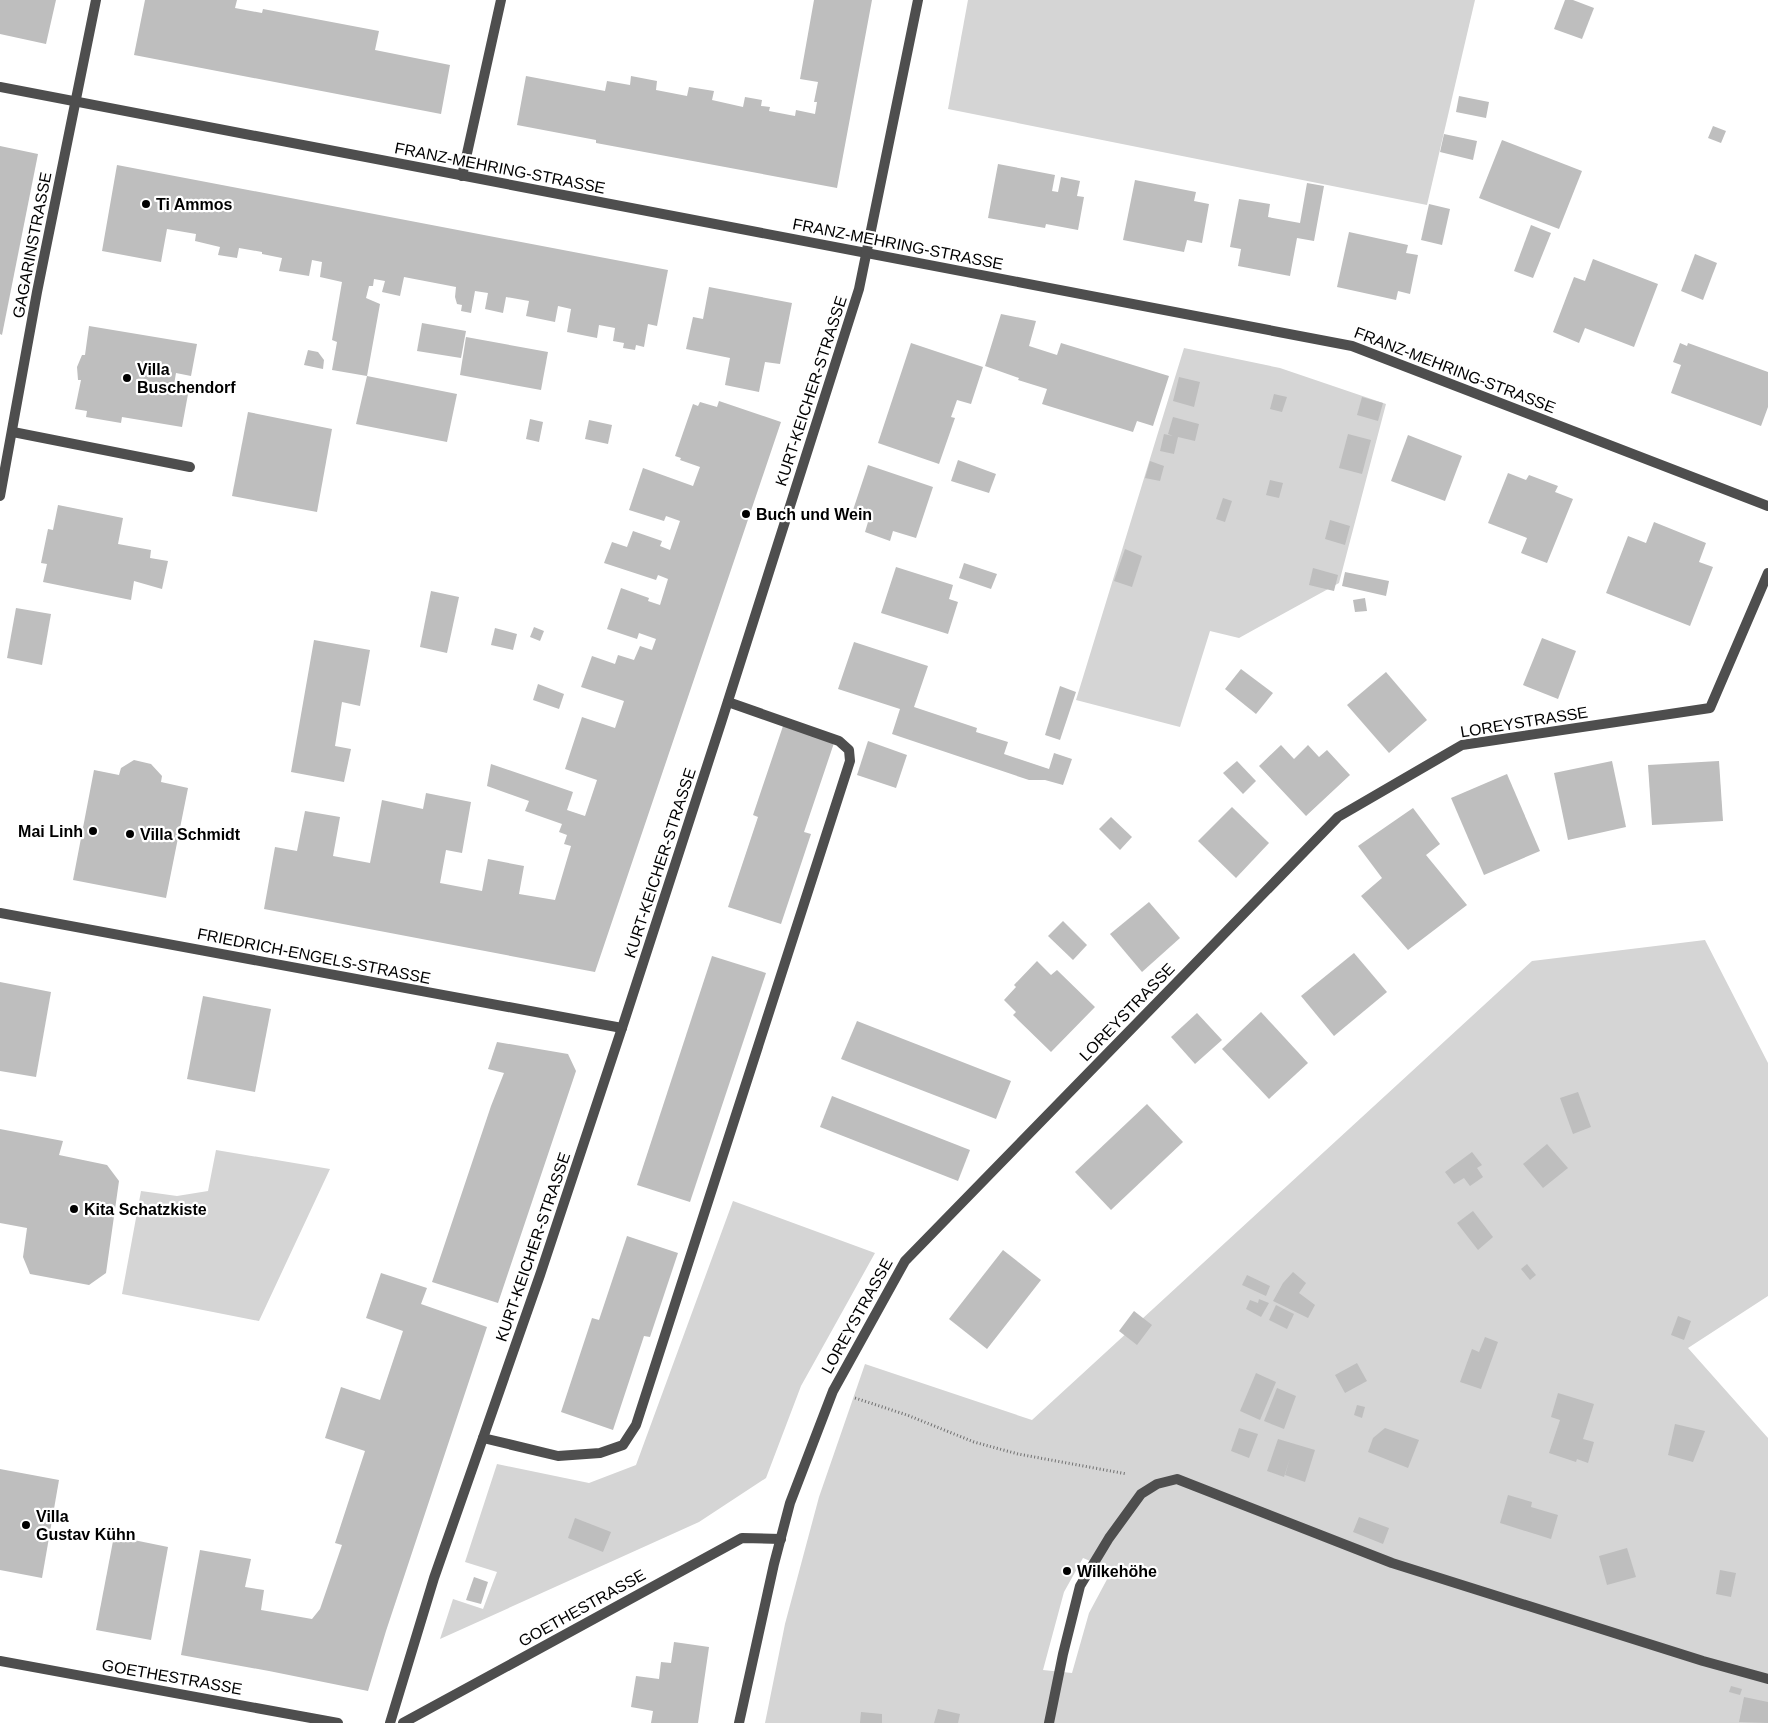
<svg xmlns="http://www.w3.org/2000/svg" width="1768" height="1723" viewBox="0 0 1768 1723" font-family="Helvetica,sans-serif">
<style>
.green{fill:#d5d5d5;fill-rule:evenodd}
.building{fill:#bebebe}
.lines{fill:none;stroke-linecap:round;stroke-linejoin:round}
.path{stroke:#707070;stroke-width:3;stroke-dasharray:1 2.5;stroke-linecap:butt}
.service{stroke:#4e4e4e;stroke-width:10}
.minor{stroke:#4e4e4e;stroke-width:10}
.tertiary{stroke:#4e4e4e;stroke-width:10}
.poi-dot{fill:#000;stroke:#fff;stroke-width:2}
.labels{text-anchor:middle;dominant-baseline:central;stroke-width:4.5;stroke-linejoin:round;paint-order:stroke}
.street-label{font-size:16px;fill:#000;stroke:#fff}
.poi-label{font-size:16px;font-weight:bold;fill:#000;stroke:#fff;text-anchor:start}
</style>
<rect width="100%" height="100%" fill="#fff"/>
<g class="green">
<path d="M 968,0 L 1475,0 L 1427,205 L 948,109 Z"/>
<path d="M 1184,348 L 1280,368 L 1386,404 L 1339,583 L 1239,638 L 1210,631 L 1180,727 L 1076,700 Z"/>
<path d="M 1705,940 L 1768,1063 L 1768,1296 L 1688,1348 L 1768,1438 L 1768,1723 L 765,1723 L 785,1624 L 819,1497 L 865,1364 L 1032,1420 L 1532,961 ZM 1083,1558 L 1112,1570 L 1089,1613 L 1072,1673 L 1043,1670 L 1064,1592 Z"/>
<path d="M 216,1150 L 330,1169 L 259,1321 L 122,1294 L 141,1191 L 177,1196 L 208,1191 Z"/>
<path d="M 733,1201 L 875,1253 L 801,1386 L 766,1478 L 699,1522 L 440,1639 L 453,1599 L 483,1609 L 497,1572 L 465,1562 L 497,1464 L 589,1483 L 636,1465 Z"/>
</g>
<g class="building">
<path d="M 0,0 L 56,0 L 46,44 L 0,34 Z"/>
<path d="M 145,0 L 237,0 L 235,8 L 262,13 L 263,9 L 379,31 L 375,50 L 450,65 L 441,114 L 134,55 Z"/>
<path d="M 814,0 L 872,0 L 837,188 L 596,143 L 596,140 L 517,125 L 526,76 L 605,91 L 607,81 L 630,85 L 631,76 L 657,81 L 656,90 L 687,96 L 689,87 L 714,91 L 712,100 L 743,107 L 745,97 L 762,100 L 761,106 L 770,107 L 769,111 L 795,116 L 796,110 L 815,114 L 817,102 L 814,102 L 818,82 L 800,79 Z"/>
<path d="M 1565,0 L 1573,0 L 1594,8 L 1582,39 L 1554,29 Z"/>
<path d="M 1459,96 L 1489,102 L 1486,118 L 1456,112 Z"/>
<path d="M 1713,126 L 1726,131 L 1721,143 L 1708,138 Z"/>
<path d="M 1444,134 L 1477,141 L 1473,160 L 1440,152 Z"/>
<path d="M 1502,140 L 1582,171 L 1559,229 L 1479,198 Z"/>
<path d="M 0,146 L 38,154 L 2,335 L 0,334 Z"/>
<path d="M 998,164 L 1055,175 L 1052,191 L 1058,192 L 1061,177 L 1080,181 L 1077,196 L 1084,197 L 1078,230 L 1046,224 L 1045,228 L 988,218 Z"/>
<path d="M 117,165 L 668,270 L 657,326 L 648,324 L 644,347 L 636,345 L 635,350 L 623,348 L 624,343 L 613,341 L 615,328 L 599,325 L 597,338 L 567,332 L 571,309 L 558,306 L 555,322 L 526,316 L 529,301 L 506,297 L 503,313 L 485,309 L 488,293 L 475,291 L 471,313 L 461,311 L 462,305 L 457,304 L 455,297 L 456,287 L 404,277 L 400,296 L 382,292 L 385,281 L 374,279 L 373,286 L 369,286 L 366,298 L 380,304 L 367,376 L 332,370 L 337,342 L 332,340 L 342,282 L 320,277 L 322,262 L 312,260 L 309,276 L 279,271 L 282,258 L 262,254 L 262,252 L 239,248 L 237,258 L 218,255 L 220,247 L 195,241 L 196,234 L 167,229 L 161,262 L 102,251 Z"/>
<path d="M 1135,180 L 1196,192 L 1194,201 L 1209,204 L 1202,243 L 1187,240 L 1184,252 L 1123,240 Z"/>
<path d="M 1307,183 L 1324,186 L 1314,241 L 1297,238 L 1290,276 L 1238,266 L 1241,249 L 1230,247 L 1239,199 L 1270,204 L 1268,217 L 1300,223 Z"/>
<path d="M 1429,204 L 1450,209 L 1442,245 L 1421,240 Z"/>
<path d="M 1531,225 L 1551,233 L 1533,278 L 1514,271 Z"/>
<path d="M 1349,232 L 1408,245 L 1406,253 L 1418,255 L 1410,294 L 1398,291 L 1396,300 L 1337,287 Z"/>
<path d="M 1695,254 L 1717,263 L 1703,300 L 1681,291 Z"/>
<path d="M 1593,259 L 1658,284 L 1634,347 L 1585,328 L 1579,343 L 1553,332 L 1574,277 L 1585,281 Z"/>
<path d="M 709,287 L 792,303 L 780,364 L 765,362 L 759,392 L 725,385 L 730,358 L 686,349 L 693,317 L 703,319 Z"/>
<path d="M 1001,314 L 1036,321 L 1029,346 L 1057,355 L 1061,343 L 1169,376 L 1153,426 L 1137,421 L 1133,432 L 1042,404 L 1047,389 L 1018,380 L 1019,378 L 985,366 Z"/>
<path d="M 422,323 L 466,331 L 461,358 L 417,351 Z"/>
<path d="M 89,326 L 197,344 L 191,376 L 176,373 L 173,391 L 188,394 L 182,427 L 122,417 L 121,423 L 86,417 L 87,411 L 75,409 L 81,380 L 78,380 L 77,367 L 82,355 L 85,355 Z"/>
<path d="M 466,337 L 548,352 L 541,390 L 460,375 Z"/>
<path d="M 911,343 L 983,367 L 971,404 L 957,400 L 951,417 L 955,418 L 939,464 L 878,443 Z"/>
<path d="M 1680,343 L 1687,346 L 1688,343 L 1768,372 L 1768,407 L 1761,426 L 1671,393 L 1681,365 L 1673,362 Z"/>
<path d="M 308,350 L 318,352 L 324,360 L 323,369 L 304,365 Z"/>
<path d="M 367,376 L 457,394 L 447,442 L 356,424 Z"/>
<path d="M 1179,377 L 1200,382 L 1194,407 L 1173,401 Z"/>
<path d="M 1274,394 L 1287,397 L 1282,412 L 1270,409 Z"/>
<path d="M 1362,397 L 1383,403 L 1378,421 L 1357,415 Z"/>
<path d="M 719,401 L 781,422 L 595,972 L 264,909 L 275,847 L 297,851 L 305,811 L 340,817 L 333,856 L 370,863 L 382,800 L 423,809 L 426,793 L 471,802 L 462,853 L 446,850 L 440,883 L 482,891 L 488,859 L 524,866 L 519,894 L 555,900 L 571,846 L 564,844 L 567,835 L 559,832 L 562,824 L 525,811 L 529,801 L 487,786 L 491,764 L 573,792 L 567,810 L 585,816 L 597,780 L 565,769 L 582,717 L 615,728 L 624,701 L 581,687 L 592,656 L 615,664 L 618,655 L 634,660 L 640,646 L 652,650 L 656,639 L 639,633 L 637,639 L 607,629 L 621,588 L 649,598 L 648,601 L 660,605 L 668,579 L 658,575 L 656,580 L 604,563 L 612,542 L 627,547 L 633,531 L 662,541 L 660,546 L 670,550 L 680,521 L 666,516 L 664,521 L 629,510 L 643,468 L 693,486 L 700,467 L 680,460 L 681,458 L 675,456 L 693,404 L 698,406 L 700,402 L 717,407 Z"/>
<path d="M 248,412 L 332,429 L 317,512 L 232,496 Z"/>
<path d="M 1173,417 L 1199,424 L 1195,441 L 1178,437 L 1174,454 L 1160,451 L 1164,434 L 1173,436 L 1168,434 Z"/>
<path d="M 530,419 L 543,422 L 539,442 L 526,439 Z"/>
<path d="M 589,420 L 612,425 L 608,444 L 585,439 Z"/>
<path d="M 1348,434 L 1371,440 L 1362,474 L 1339,468 Z"/>
<path d="M 1408,435 L 1462,456 L 1445,501 L 1391,481 Z"/>
<path d="M 958,460 L 996,474 L 989,493 L 951,481 Z"/>
<path d="M 1150,461 L 1164,466 L 1160,481 L 1145,478 Z"/>
<path d="M 868,465 L 933,487 L 916,538 L 893,531 L 890,541 L 865,532 L 868,522 L 851,516 Z"/>
<path d="M 1508,473 L 1526,480 L 1529,475 L 1558,486 L 1555,492 L 1573,499 L 1547,563 L 1521,553 L 1527,538 L 1488,523 Z"/>
<path d="M 1270,480 L 1283,483 L 1279,498 L 1266,495 Z"/>
<path d="M 1223,498 L 1232,501 L 1225,522 L 1216,519 Z"/>
<path d="M 58,505 L 123,518 L 118,544 L 151,550 L 150,558 L 168,561 L 162,589 L 134,581 L 131,600 L 43,582 L 47,564 L 41,563 L 48,529 L 53,530 Z"/>
<path d="M 1330,520 L 1350,526 L 1345,545 L 1325,539 Z"/>
<path d="M 1654,522 L 1706,543 L 1699,562 L 1713,567 L 1690,626 L 1606,593 L 1628,536 L 1646,543 Z"/>
<path d="M 1125,549 L 1142,556 L 1132,587 L 1114,581 Z"/>
<path d="M 964,563 L 997,574 L 991,589 L 959,578 Z"/>
<path d="M 896,567 L 953,585 L 949,599 L 958,602 L 948,634 L 881,613 Z"/>
<path d="M 1313,568 L 1338,575 L 1334,591 L 1309,585 Z"/>
<path d="M 1345,572 L 1389,581 L 1386,596 L 1342,586 Z"/>
<path d="M 431,591 L 459,597 L 447,653 L 420,647 Z"/>
<path d="M 1365,598 L 1367,611 L 1355,612 L 1353,600 Z"/>
<path d="M 16,608 L 51,614 L 42,665 L 7,658 Z"/>
<path d="M 534,627 L 544,631 L 540,641 L 530,637 Z"/>
<path d="M 495,628 L 517,634 L 513,650 L 491,645 Z"/>
<path d="M 1542,638 L 1576,651 L 1558,699 L 1523,685 Z"/>
<path d="M 314,640 L 370,650 L 360,706 L 342,702 L 335,746 L 351,749 L 344,782 L 291,772 Z"/>
<path d="M 854,642 L 928,666 L 914,707 L 977,728 L 976,732 L 1008,742 L 1004,754 L 1049,769 L 1054,753 L 1072,759 L 1063,785 L 1045,780 L 1029,780 L 892,734 L 900,709 L 838,689 Z"/>
<path d="M 1241,669 L 1273,693 L 1256,714 L 1225,689 Z"/>
<path d="M 1386,672 L 1427,720 L 1389,753 L 1347,705 Z"/>
<path d="M 538,684 L 564,694 L 559,709 L 533,700 Z"/>
<path d="M 1060,686 L 1076,692 L 1060,740 L 1045,735 Z"/>
<path d="M 783,726 L 834,743 L 804,832 L 811,834 L 781,924 L 728,907 L 758,817 L 753,815 Z"/>
<path d="M 868,741 L 907,755 L 896,788 L 857,775 Z"/>
<path d="M 1281,745 L 1294,759 L 1308,745 L 1319,757 L 1327,750 L 1350,775 L 1306,816 L 1259,766 Z"/>
<path d="M 134,760 L 151,764 L 162,776 L 161,782 L 188,788 L 166,898 L 73,880 L 94,770 L 119,775 L 121,768 Z"/>
<path d="M 1237,761 L 1256,781 L 1243,794 L 1223,773 Z"/>
<path d="M 1612,761 L 1626,827 L 1568,840 L 1554,773 Z"/>
<path d="M 1719,761 L 1723,821 L 1652,825 L 1648,765 Z"/>
<path d="M 1507,774 L 1540,851 L 1484,875 L 1451,798 Z"/>
<path d="M 1232,807 L 1269,843 L 1236,878 L 1198,841 Z"/>
<path d="M 1413,808 L 1440,844 L 1426,855 L 1467,905 L 1408,950 L 1361,896 L 1382,878 L 1358,846 Z"/>
<path d="M 1111,817 L 1132,837 L 1120,850 L 1099,829 Z"/>
<path d="M 1149,902 L 1180,938 L 1142,972 L 1110,934 Z"/>
<path d="M 1063,921 L 1087,945 L 1073,960 L 1048,936 Z"/>
<path d="M 1354,953 L 1387,992 L 1334,1036 L 1301,996 Z"/>
<path d="M 712,956 L 766,973 L 690,1202 L 637,1185 Z"/>
<path d="M 1037,961 L 1051,975 L 1057,970 L 1095,1007 L 1051,1052 L 1013,1015 L 1016,1012 L 1004,1000 L 1016,987 L 1014,985 Z"/>
<path d="M 0,982 L 51,992 L 36,1077 L 0,1071 Z"/>
<path d="M 203,996 L 271,1009 L 255,1092 L 187,1079 Z"/>
<path d="M 1261,1012 L 1308,1063 L 1269,1099 L 1222,1049 Z"/>
<path d="M 1197,1013 L 1222,1040 L 1195,1064 L 1171,1037 Z"/>
<path d="M 857,1021 L 1011,1081 L 996,1119 L 841,1059 Z"/>
<path d="M 497,1042 L 568,1054 L 576,1071 L 498,1303 L 432,1282 L 491,1106 L 504,1073 L 488,1069 Z"/>
<path d="M 1578,1092 L 1591,1127 L 1573,1134 L 1560,1098 Z"/>
<path d="M 832,1096 L 970,1150 L 958,1181 L 820,1127 Z"/>
<path d="M 1147,1104 L 1183,1142 L 1111,1210 L 1075,1172 Z"/>
<path d="M 0,1129 L 63,1141 L 59,1155 L 107,1165 L 119,1181 L 106,1273 L 89,1285 L 30,1274 L 23,1257 L 27,1228 L 0,1223 Z"/>
<path d="M 1547,1144 L 1568,1168 L 1543,1188 L 1523,1164 Z"/>
<path d="M 1472,1152 L 1482,1165 L 1477,1168 L 1483,1177 L 1470,1186 L 1464,1178 L 1454,1184 L 1445,1172 Z"/>
<path d="M 1473,1211 L 1493,1237 L 1478,1250 L 1457,1223 Z"/>
<path d="M 627,1236 L 678,1253 L 650,1337 L 644,1336 L 613,1430 L 561,1412 L 592,1318 L 599,1320 Z"/>
<path d="M 1003,1250 L 1041,1280 L 987,1349 L 949,1319 Z"/>
<path d="M 1527,1264 L 1536,1275 L 1530,1280 L 1521,1269 Z"/>
<path d="M 1293,1272 L 1306,1283 L 1299,1293 L 1315,1305 L 1308,1318 L 1273,1301 L 1283,1283 Z"/>
<path d="M 381,1273 L 427,1288 L 421,1304 L 487,1327 L 386,1631 L 368,1691 L 269,1671 L 181,1655 L 200,1550 L 251,1559 L 245,1587 L 264,1590 L 261,1610 L 312,1619 L 320,1609 L 342,1545 L 335,1543 L 365,1451 L 325,1438 L 341,1387 L 380,1400 L 403,1331 L 366,1318 Z"/>
<path d="M 1247,1275 L 1270,1286 L 1266,1296 L 1242,1285 Z"/>
<path d="M 1259,1299 L 1269,1303 L 1261,1317 L 1246,1309 L 1250,1300 L 1258,1303 Z"/>
<path d="M 1276,1305 L 1294,1314 L 1287,1329 L 1269,1320 Z"/>
<path d="M 1134,1311 L 1152,1325 L 1137,1345 L 1119,1331 Z"/>
<path d="M 1678,1316 L 1691,1321 L 1684,1340 L 1671,1335 Z"/>
<path d="M 1485,1337 L 1498,1342 L 1481,1389 L 1460,1382 L 1472,1349 L 1479,1352 Z"/>
<path d="M 1357,1363 L 1367,1381 L 1345,1393 L 1335,1375 Z"/>
<path d="M 1256,1373 L 1276,1382 L 1260,1420 L 1240,1411 Z"/>
<path d="M 1277,1388 L 1296,1396 L 1284,1429 L 1264,1421 Z"/>
<path d="M 1558,1393 L 1594,1404 L 1583,1439 L 1594,1442 L 1588,1463 L 1577,1459 L 1576,1462 L 1549,1453 L 1560,1420 L 1551,1417 Z"/>
<path d="M 1357,1405 L 1365,1407 L 1362,1418 L 1354,1415 Z"/>
<path d="M 1675,1424 L 1705,1431 L 1693,1462 L 1668,1455 Z"/>
<path d="M 1239,1428 L 1258,1434 L 1249,1458 L 1231,1451 Z"/>
<path d="M 1385,1428 L 1419,1440 L 1408,1468 L 1368,1452 L 1373,1438 Z"/>
<path d="M 1278,1439 L 1315,1450 L 1305,1482 L 1285,1475 L 1290,1458 L 1284,1477 L 1267,1471 Z"/>
<path d="M 0,1469 L 59,1480 L 42,1578 L 0,1570 Z"/>
<path d="M 1508,1495 L 1532,1502 L 1531,1507 L 1558,1515 L 1551,1539 L 1500,1523 Z"/>
<path d="M 1359,1517 L 1389,1528 L 1383,1544 L 1353,1532 Z"/>
<path d="M 575,1518 L 611,1532 L 603,1552 L 568,1538 Z"/>
<path d="M 114,1536 L 168,1547 L 151,1640 L 96,1630 Z"/>
<path d="M 1627,1548 L 1636,1577 L 1607,1585 L 1599,1556 Z"/>
<path d="M 1720,1570 L 1736,1573 L 1731,1597 L 1716,1594 Z"/>
<path d="M 474,1577 L 488,1582 L 481,1604 L 466,1600 Z"/>
<path d="M 674,1642 L 709,1647 L 698,1723 L 651,1723 L 653,1711 L 631,1707 L 636,1676 L 659,1679 L 661,1662 L 671,1663 Z"/>
<path d="M 1731,1686 L 1742,1689 L 1740,1695 L 1729,1692 Z"/>
<path d="M 1744,1697 L 1768,1702 L 1768,1723 L 1739,1722 Z"/>
<path d="M 938,1709 L 960,1714 L 958,1723 L 934,1723 Z"/>
<path d="M 861,1712 L 882,1714 L 882,1723 L 860,1723 Z"/>
</g>
<g class="lines">
<path class="path" d="M 855,1398 L 907,1415 L 974,1442 L 1018,1454 L 1127,1474"/>
<g class="service">
<path d="M 13,432 L 190,467"/>
<path d="M 483,1438 L 558,1456 L 600,1453 L 623,1445 L 636,1425 L 850,761 L 849,750 L 839,741 L 728,702"/>
<path d="M 1049,1723 L 1063,1654 L 1080,1586 L 1109,1538 L 1141,1494 L 1157,1484 L 1177,1479 L 1392,1563 L 1703,1661 L 1768,1679"/>
</g>
<g class="minor">
<path d="M 0,87 L 1352,346 L 1768,506"/>
<path d="M 462,176 L 501,0"/>
<path d="M 0,913 L 622,1028"/>
<path d="M 0,1661 L 338,1723"/>
<path d="M 390,1723 L 434,1578 L 540,1275 L 622,1028 L 721,723 L 859,289 L 918,0"/>
<path d="M 403,1723 L 742,1538 L 781,1539"/>
<path d="M 739,1723 L 774,1564 L 790,1503 L 833,1391 L 905,1261 L 1338,817 L 1462,745 L 1710,708 L 1768,573"/>
</g>
<path class="tertiary" d="M 0,496 L 37,292 L 96,0"/>
</g>
<g class="poi-dot">
<circle cx="146" cy="204" r="5"/>
<circle cx="127" cy="378" r="5"/>
<circle cx="746" cy="514" r="5"/>
<circle cx="93" cy="831" r="5"/>
<circle cx="130" cy="834" r="5"/>
<circle cx="74" cy="1209" r="5"/>
<circle cx="26" cy="1525" r="5"/>
<circle cx="1067" cy="1571" r="5"/>
</g>
<g class="labels">
<g class="street-label">
<text transform="translate(500 168) rotate(11)">FRANZ-MEHRING-STRASSE</text>
<text transform="translate(898 244) rotate(11)">FRANZ-MEHRING-STRASSE</text>
<text transform="translate(32 245) rotate(-79)">GAGARINSTRASSE</text>
<text transform="translate(1455 370) rotate(21)">FRANZ-MEHRING-STRASSE</text>
<text transform="translate(811 391) rotate(-72)">KURT-KEICHER-STRASSE</text>
<text transform="translate(1524 722) rotate(-9)">LOREYSTRASSE</text>
<text transform="translate(660 863) rotate(-72)">KURT-KEICHER-STRASSE</text>
<text transform="translate(314 956) rotate(11)">FRIEDRICH-ENGELS-STRASSE</text>
<text transform="translate(1127 1012) rotate(-46)">LOREYSTRASSE</text>
<text transform="translate(533 1247) rotate(-71)">KURT-KEICHER-STRASSE</text>
<text transform="translate(857 1316) rotate(-61)">LOREYSTRASSE</text>
<text transform="translate(582 1608) rotate(-29)">GOETHESTRASSE</text>
<text transform="translate(172 1677) rotate(10)">GOETHESTRASSE</text>
</g>
<g class="poi-label">
<text x="156" y="204">Ti Ammos</text>
<text x="137" y="369">Villa<tspan x="137" dy="18">Buschendorf</tspan></text>
<text x="756" y="514">Buch und Wein</text>
<text x="83" y="831" text-anchor="end">Mai Linh</text>
<text x="140" y="834">Villa Schmidt</text>
<text x="84" y="1209">Kita Schatzkiste</text>
<text x="36" y="1516">Villa<tspan x="36" dy="18">Gustav Kühn</tspan></text>
<text x="1077" y="1571">Wilkehöhe</text>
</g>
</g>
</svg>
